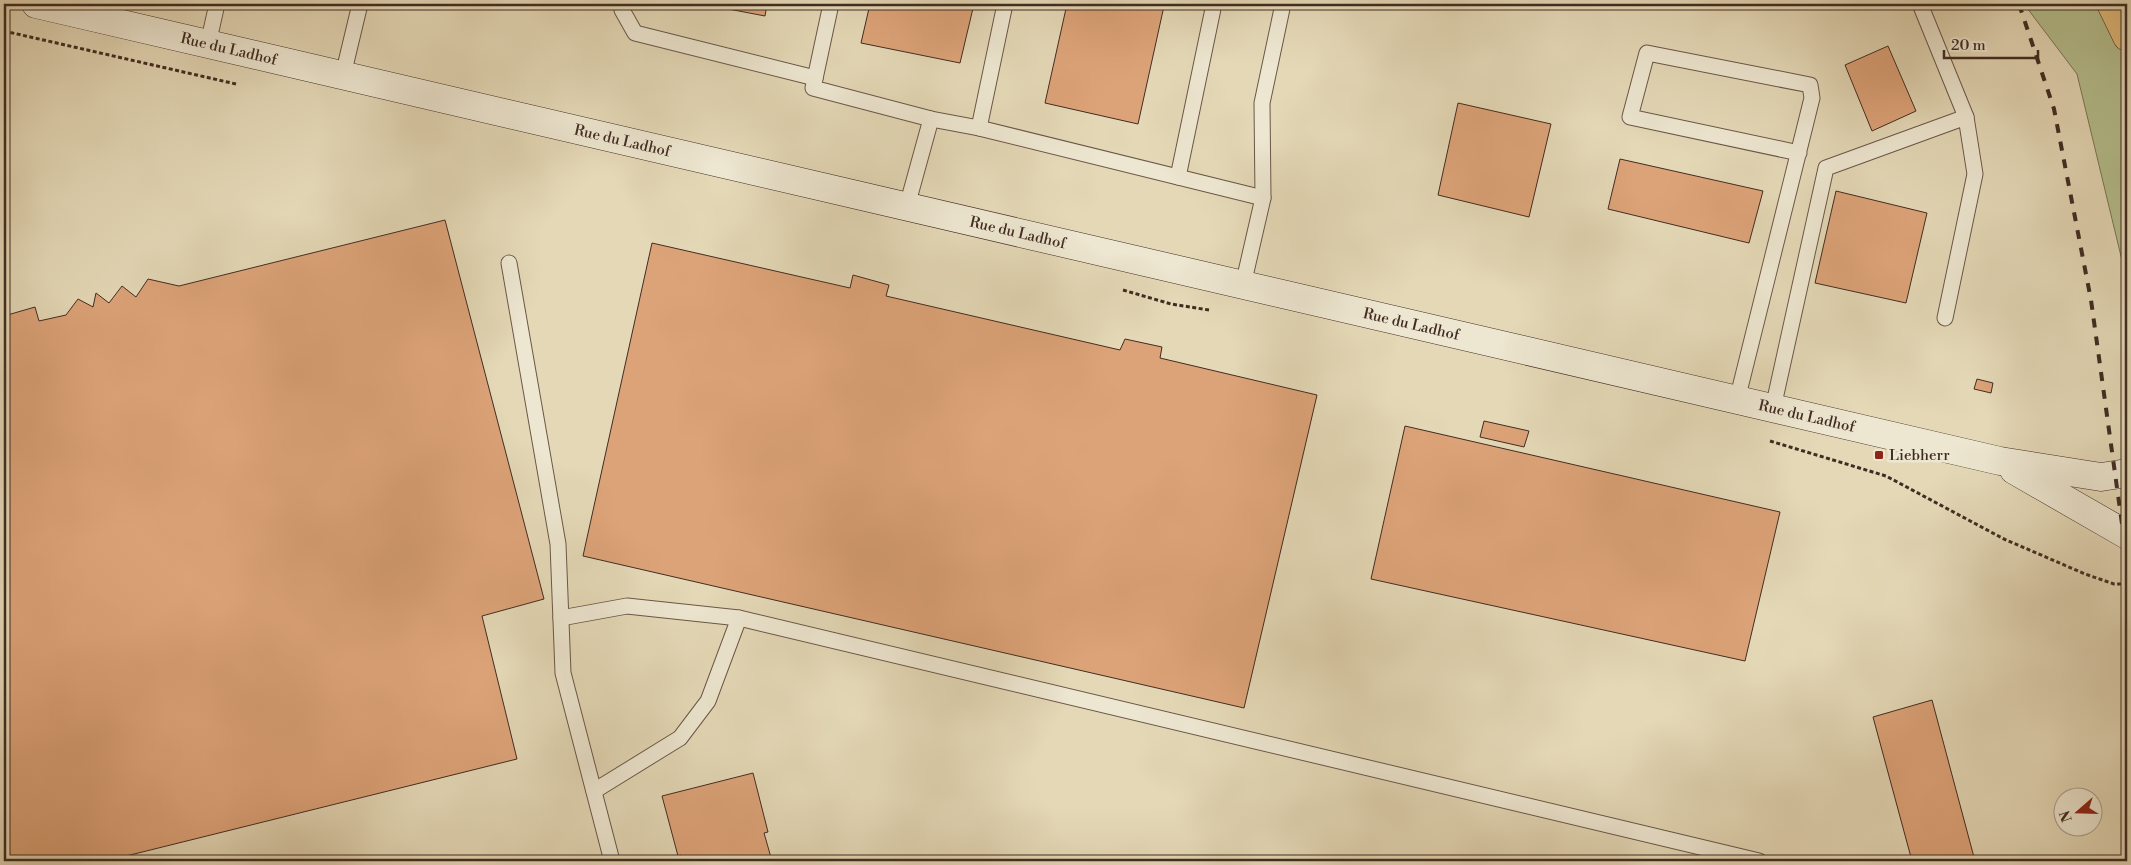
<svg xmlns="http://www.w3.org/2000/svg" width="2131" height="865" viewBox="0 0 2131 865" font-family="'Libre Bodoni',serif">
<style>
.green{fill:#b5be8d;stroke:#7b7558}
.building{fill:#dda378;stroke:#412c23}
.lines{fill:none;stroke-linecap:round;stroke-linejoin:round}
.service-casing{stroke:#6a5748;stroke-width:17}
.secondary-casing{stroke:#412c23;stroke-width:29}
.primary-casing{stroke:#412c23;stroke-width:29}
.path{stroke:#412c23;stroke-width:3;stroke-dasharray:4 2.5;stroke-linecap:butt}
.service{stroke:#ede6d0;stroke-width:15}
.secondary{stroke:#ede6d0;stroke-width:28}
.primary{stroke:#e2bc7b;stroke-width:28}
.rail{stroke:#412c23;stroke-width:4;stroke-dasharray:9 9;stroke-linecap:butt}
.poi-dot{fill:#8f2418;stroke:#ede6d0;stroke-width:2}
.labels{text-anchor:middle;dominant-baseline:central;stroke-width:5;stroke-linejoin:round;paint-order:stroke}
.street-label{font-size:15px;fill:#412c23;stroke:#ede6d0}
.poi-label{font-size:15px;fill:#412c23;stroke:#ede6d0;text-anchor:start}
</style>
<rect width="100%" height="100%" fill="#e4d8b6"/>
<filter id="stains"><feTurbulence type="fractalNoise" baseFrequency=".004" numOctaves="4"/><feColorMatrix values="0 0 0 0 .2 0 0 0 0 .09 0 0 0 0 .02 0 0 0 .5 -.17"/></filter>
<radialGradient id="worn" r=".72"><stop offset=".6" stop-color="#630" stop-opacity="0"/><stop offset="1" stop-color="#630" stop-opacity=".3"/></radialGradient>
<path class="green" d="M 2024,4 L 2127,4 L 2127,281 L 2077,74 Z"/>
<g class="building">
<path d="M 702,4 L 767,4 L 765,16 Z"/>
<path d="M 870,4 L 974,4 L 960,63 L 861,43 Z"/>
<path d="M 1067,4 L 1152,4 L 1164,6 L 1138,124 L 1045,103 Z"/>
<path d="M 1888,46 L 1916,111 L 1872,131 L 1845,65 Z"/>
<path d="M 1458,103 L 1551,124 L 1529,217 L 1438,195 Z"/>
<path d="M 1620,159 L 1763,191 L 1749,243 L 1608,209 Z"/>
<path d="M 1836,191 L 1927,213 L 1906,303 L 1815,283 Z"/>
<path d="M 445,220 L 544,599 L 482,616 L 517,759 L 106,861 L 4,861 L 4,316 L 35,307 L 39,321 L 66,315 L 78,299 L 93,307 L 96,293 L 109,303 L 122,286 L 136,297 L 148,279 L 179,286 Z"/>
<path d="M 652,243 L 850,288 L 853,275 L 889,285 L 886,296 L 1120,350 L 1125,339 L 1162,347 L 1160,358 L 1317,395 L 1244,708 L 583,556 Z"/>
<path d="M 1977,379 L 1993,383 L 1991,393 L 1974,389 Z"/>
<path d="M 1484,421 L 1529,431 L 1524,447 L 1480,437 Z"/>
<path d="M 1405,426 L 1780,512 L 1745,661 L 1371,579 Z"/>
<path d="M 1932,700 L 1975,861 L 1912,861 L 1873,717 Z"/>
<path d="M 753,773 L 768,832 L 764,833 L 772,861 L 682,861 L 681,855 L 678,856 L 662,796 Z"/>
</g>
<g class="lines">
<defs>
<g id="service">
<path d="M 624,4 L 622,10 L 635,33 L 815,78"/>
<path d="M 831,4 L 813,88 L 931,119 L 907,206"/>
<path d="M 208,44 L 217,4"/>
<path d="M 343,75 L 360,4"/>
<path d="M 931,119 L 979,128 L 1005,4"/>
<path d="M 979,128 L 1263,198 L 1243,285"/>
<path d="M 1178,177 L 1214,4"/>
<path d="M 1263,198 L 1262,103 L 1283,4"/>
<path d="M 509,263 L 558,544 L 563,673 L 612,861"/>
<path d="M 1945,318 L 1975,174 L 1966,117"/>
<path d="M 1737,400 L 1812,98 L 1810,85 L 1647,53 L 1630,117 L 1799,153"/>
<path d="M 1773,408 L 1826,168 L 1966,117 L 1920,4"/>
<path d="M 561,618 L 627,606 L 739,618 L 1759,861"/>
<path d="M 594,791 L 680,738 L 708,701 L 739,618"/>
</g>
<g id="secondary">
<path id="s1" d="M 36,4 L 2000,461 L 2101,477 L 2127,473"/>
<path d="M 2014,470 L 2127,535"/>
</g>
<path id="primary" d="M 2111,4 L 2127,37"/>
</defs>
<use href="#service" class="service-casing"/>
<use href="#secondary" class="secondary-casing"/>
<use href="#primary" class="primary-casing"/>
<g class="path">
<path d="M 4,31 L 236,84"/>
<path d="M 1123,290 L 1171,304 L 1209,310"/>
<path d="M 1770,441 L 1886,476 L 2004,539 L 2085,574 L 2114,584 L 2127,584"/>
</g>
<use href="#service" class="service"/>
<use href="#secondary" class="secondary"/>
<use href="#primary" class="primary"/>
<path class="rail" d="M 2019,4 L 2054,109 L 2091,300 L 2127,560"/>
</g>
<rect class="poi-dot" x="1874" y="450" width="10" height="10" rx="2.5"/>
<g class="labels">
<g class="street-label">
<text stroke="none"><textPath href="#s1" startOffset="198">Rue du Ladhof</textPath></text>
<text stroke="none"><textPath href="#s1" startOffset="602">Rue du Ladhof</textPath></text>
<text stroke="none"><textPath href="#s1" startOffset="1008">Rue du Ladhof</textPath></text>
<text stroke="none"><textPath href="#s1" startOffset="1412">Rue du Ladhof</textPath></text>
<text stroke="none"><textPath href="#s1" startOffset="1818">Rue du Ladhof</textPath></text>
</g>
<g class="poi-label">
<text x="1889" y="455">Liebherr</text>
</g>
</g>
<rect width="2131" height="865" fill="none" stroke="#e4d8b6" stroke-width="20"/>
<rect x="5" y="5" width="2121" height="855" fill="none" stroke="#412c23" stroke-width="2.5"/>
<rect x="10" y="10" width="2111" height="845" fill="none" stroke="#412c23"/>
<g transform="translate(2078 812) rotate(250)"><circle r="24" fill="#ede6d0" stroke="#a89c8b"/>
<path d="M0-4L9 19L0 12L-9 19Z" fill="#8f2418"/>
<text y="-8" font-size="14" font-weight="bold" text-anchor="middle" fill="#412c23">N</text>
</g>
<path d="M1944 50v8h94v-8" fill="none" stroke="#412c23" stroke-width="2.5"/>
<text x="1951" y="50" font-size="15" fill="#412c23" stroke="#ede6d0" stroke-width="4" paint-order="stroke">20 m</text>
<rect width="100%" height="100%" filter="url(#stains)"/>
<rect width="100%" height="100%" fill="url(#worn)"/>
</svg>
